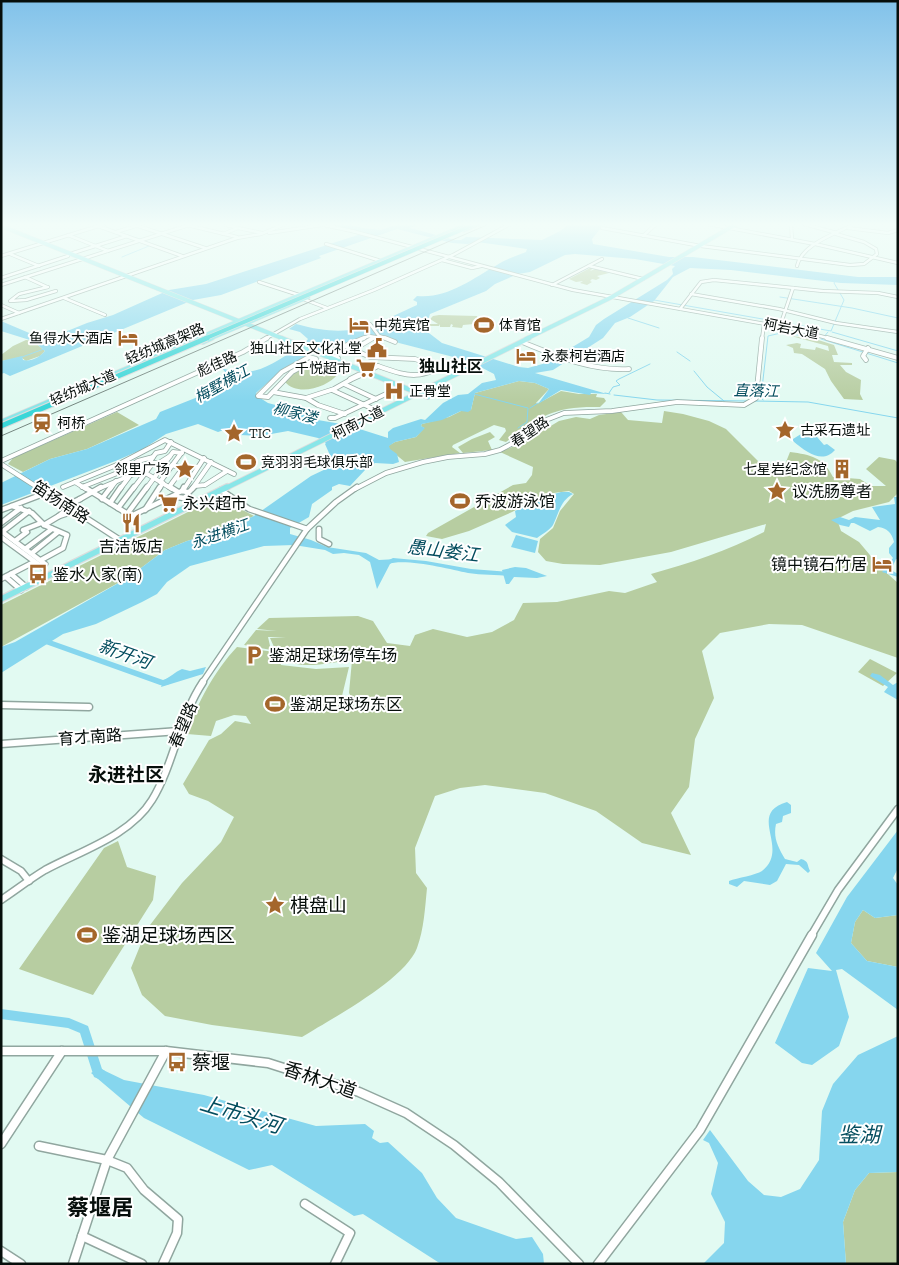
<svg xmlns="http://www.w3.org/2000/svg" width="899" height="1265" viewBox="0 0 899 1265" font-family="'Zilla Slab','Noto Sans SC',serif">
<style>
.green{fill:#b7cda1}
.water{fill:#86d6ee;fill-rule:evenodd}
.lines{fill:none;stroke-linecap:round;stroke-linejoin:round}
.stream{stroke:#86d6ee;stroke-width:1}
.river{fill:#86d6ee;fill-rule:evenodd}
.minor-far4-casing{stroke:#90a69f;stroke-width:4}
.minor-far3-casing{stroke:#90a69f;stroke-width:5.5}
.minor-far2-casing{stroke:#90a69f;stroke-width:7}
.minor-far1-casing{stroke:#90a69f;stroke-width:9}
.minor-casing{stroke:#90a69f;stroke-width:11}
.major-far2-casing{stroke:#dcdddd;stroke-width:5}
.major-far1-casing{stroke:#dcdddd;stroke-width:6}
.major-casing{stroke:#dcdddd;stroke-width:8}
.highway-casing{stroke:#dcdddd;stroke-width:2}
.minor-far4{stroke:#fff;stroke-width:2.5}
.minor-far3{stroke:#fff;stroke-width:4}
.minor-far2{stroke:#fff;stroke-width:4.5}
.minor-far1{stroke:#fff;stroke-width:6}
.minor{stroke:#fff;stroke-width:8}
.major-far2{stroke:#88e6e8;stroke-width:4}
.major-far1{stroke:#88e6e8;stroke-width:4.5}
.major{stroke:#88e6e8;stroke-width:5.5}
.highway{fill:#39d6d8;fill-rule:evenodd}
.rail{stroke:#768781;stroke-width:1}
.highway-bridge-far1-casing{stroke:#dcdddd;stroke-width:5;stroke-linecap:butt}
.highway-bridge-casing{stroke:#dcdddd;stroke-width:7;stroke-linecap:butt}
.highway-bridge-far1{stroke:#39d6d8;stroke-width:4}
.highway-bridge{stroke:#39d6d8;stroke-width:5}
.labels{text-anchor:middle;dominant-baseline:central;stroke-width:4;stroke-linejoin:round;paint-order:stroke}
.far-poi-label{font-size:14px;fill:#060e0b;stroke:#fff;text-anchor:start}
.far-street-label{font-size:14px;fill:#060e0b;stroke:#fff}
.far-water-label{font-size:15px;font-style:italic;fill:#044d5e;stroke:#fff}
.far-quarter-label{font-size:16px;font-weight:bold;fill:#060e0b;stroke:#fff}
.poi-label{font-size:16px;fill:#060e0b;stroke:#fff;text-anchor:start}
.street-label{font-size:16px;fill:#060e0b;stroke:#fff}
.water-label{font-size:18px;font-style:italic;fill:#044d5e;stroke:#fff}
.quarter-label{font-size:19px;font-weight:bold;fill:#060e0b;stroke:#fff}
.near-poi-label{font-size:19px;fill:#060e0b;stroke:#fff;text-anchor:start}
.near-street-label{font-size:19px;fill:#060e0b;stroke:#fff}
.near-water-label{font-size:21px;font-style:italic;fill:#044d5e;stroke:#fff}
.near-quarter-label{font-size:22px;font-weight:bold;fill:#060e0b;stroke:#fff}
</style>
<rect width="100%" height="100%" fill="#e2faf2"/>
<g class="green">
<path d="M 590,268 L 593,268 L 590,271 L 595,269 L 609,273 L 597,276 L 600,278 L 596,280 L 592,279 L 590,281 L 592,282 L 587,285 L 580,283 L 583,281 L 576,282 L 569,279 Z"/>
<path d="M 439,315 L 477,316 L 478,320 L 474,324 L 463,325 L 462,328 L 452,327 L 453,325 L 451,324 L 450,327 L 440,327 L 440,324 L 439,326 L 428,326 L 429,324 L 438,324 L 430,319 L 433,316 Z"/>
<path d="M 791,336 L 815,339 L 834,345 L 838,355 L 832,355 L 834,362 L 852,363 L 852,365 L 840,365 L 846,372 L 861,380 L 860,394 L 863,400 L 844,399 L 831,381 L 825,369 L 802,354 L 794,353 L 793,348 L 786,345 L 797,343 L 801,344 L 800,348 L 815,350 L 816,347 L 829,351 L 828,346 Z"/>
<path d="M 26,340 L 33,341 L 45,351 L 40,356 L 26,361 L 22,358 L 1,361 L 1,355 L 13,346 Z"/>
<path d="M 317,362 L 321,362 L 336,367 L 335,370 L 338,374 C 328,387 298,397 285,382 L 294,372 Z"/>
<path d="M 519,381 L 535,383 L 549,389 L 536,403 L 537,404 L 561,391 L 579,394 L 597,394 L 596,397 L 604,398 L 606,401 L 600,407 C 555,406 541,415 506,442 L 499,440 L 506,431 L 505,428 L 494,425 L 453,445 L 452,447 L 460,453 L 405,462 L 389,449 L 388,446 L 395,442 L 416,437 L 424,428 L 421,426 L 422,424 L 449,417 L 461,411 L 471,410 L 475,393 Z"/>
<path d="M 664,411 L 683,414 L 709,421 L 726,429 L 759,462 L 784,467 L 790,452 C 811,455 823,457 833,477 L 860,479 L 871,486 L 886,486 L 866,469 L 879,457 L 895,460 L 898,463 L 898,493 L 889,502 L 853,511 L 837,519 L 841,531 L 859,542 L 880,567 L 898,583 L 898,658 L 802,625 L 769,624 L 720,633 L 702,651 L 714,698 L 695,739 L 689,787 L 671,813 L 691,855 L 642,843 L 596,811 L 545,793 L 485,785 L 460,788 L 435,796 L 415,848 L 416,873 L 427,888 C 425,908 424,929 417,948 C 405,980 331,1019 302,1037 L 212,1025 L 165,1016 L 142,995 L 131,968 L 147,929 L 182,883 L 221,842 L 234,817 L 208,801 L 189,794 L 183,784 L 209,740 L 221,734 L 235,721 L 251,724 L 246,716 L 234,715 L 216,721 L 211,736 L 187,734 C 197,703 215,670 237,647 L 275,652 L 279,656 L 281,665 L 316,669 L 349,667 L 342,696 L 359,710 L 349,693 L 352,660 C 333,662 307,669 289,662 C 279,659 274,647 270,638 L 286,637 L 268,637 L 271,650 L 244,645 L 256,630 L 277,631 L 257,629 L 269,618 L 358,616 L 373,621 L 387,643 L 410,646 L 415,635 L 433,629 L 467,637 L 492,632 L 514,620 L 523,603 L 557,602 L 609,591 L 625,593 L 657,582 L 651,574 C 690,563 727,551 764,532 L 766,524 L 671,552 L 600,565 L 563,564 L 546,561 L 538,552 L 540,539 L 553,528 L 560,511 L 574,494 L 569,491 L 546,494 L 512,512 L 469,531 L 442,539 L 426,536 L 428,533 L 513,485 L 526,483 L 532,475 L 533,467 L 500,452 L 524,442 L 559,421 L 576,417 L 590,419 L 599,415 L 621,412 L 628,420 L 662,423 Z"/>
<path d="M 117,412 L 139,425 L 87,449 L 50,459 L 23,472 L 8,464 L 13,458 Z"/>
<path d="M 490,432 L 495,437 L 488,441 L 492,450 L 463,453 L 458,447 L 472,439 Z"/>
<path d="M 220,498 L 254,516 L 222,531 L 187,541 L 165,550 L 129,577 L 1,647 L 1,605 L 200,506 Z"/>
<path d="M 870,659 L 897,673 L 883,686 L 858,672 Z"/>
<path d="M 118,841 L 127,867 L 156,876 L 153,900 L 93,995 L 19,969 L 104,848 Z"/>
<path d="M 863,910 L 875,918 L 898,915 L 898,967 L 867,961 L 851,943 L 855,922 Z"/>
<path d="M 898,1172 L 898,1264 L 846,1264 L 843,1222 L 855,1190 L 869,1173 Z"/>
</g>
<g class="water">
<path d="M 329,224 L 348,224 L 363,228 L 381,230 L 398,224 L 421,224 L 410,228 L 455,240 L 461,240 L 466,237 L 542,240 L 560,231 L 569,224 L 604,224 L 592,239 L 593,244 L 669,257 L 693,257 L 858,277 L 898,277 L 898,285 L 841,283 L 731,270 L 690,268 L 673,277 L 654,301 L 630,317 L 615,323 L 603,338 L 553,370 L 535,373 L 607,394 L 591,393 L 590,395 L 561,390 L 538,404 L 549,389 L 535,383 L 519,381 L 475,393 L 471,410 L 468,412 L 461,411 L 442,420 L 422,424 L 421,426 L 425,428 L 416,437 L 395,442 L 389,446 L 390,449 L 397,454 L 399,462 L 393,464 L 375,463 L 366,469 L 350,486 L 339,484 L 332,487 L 332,490 L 312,504 L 309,517 L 290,528 L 290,534 L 311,540 L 327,547 L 366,553 L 379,560 L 397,559 L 390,564 L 377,589 L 370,562 L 359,555 L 344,553 L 333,554 L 325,550 L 294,545 L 264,546 L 190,566 L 167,582 L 157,594 L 142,602 L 96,624 L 63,634 L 1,673 L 1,647 L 15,642 L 129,577 L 165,550 L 187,541 L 222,531 L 254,516 L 311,476 L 330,467 L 333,462 L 325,444 L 326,443 L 318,438 L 288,431 L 260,436 L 240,435 L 234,432 L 224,430 L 218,432 L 198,424 L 166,434 L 143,449 L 118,460 L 1,505 L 1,483 L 50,459 L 87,449 L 156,419 L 160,412 L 218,389 L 226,382 L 218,377 L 227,375 L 222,368 C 256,381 277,360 304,344 L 308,339 L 300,332 L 289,329 L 296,324 C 351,339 369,327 417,305 L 417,302 L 413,300 L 417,296 C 447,299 472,279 497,265 C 506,259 516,256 526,252 L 527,249 L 477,242 L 467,244 L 452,243 L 397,229 L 319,256 L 321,258 L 221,295 L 193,300 L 10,376 L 4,373 L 1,374 L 1,361 L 22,356 L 23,360 C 31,362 40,357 45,351 L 33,341 L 1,331 L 1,321 L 41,338 L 55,336 L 87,323 L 113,315 L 169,290 L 206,284 L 364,233 ZM 575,254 L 635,259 L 675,266 L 672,269 L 673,274 L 667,280 L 604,319 L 596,325 L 589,337 L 546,363 L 528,368 L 519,367 L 442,343 L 425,330 L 430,314 L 486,291 L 495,284 L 518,274 L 530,272 L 565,255 ZM 368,335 L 381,335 L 399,343 L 469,361 L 494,374 L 496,380 L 482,383 L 468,394 L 458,395 L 443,403 L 425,420 L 421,419 L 393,428 L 388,432 L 388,438 L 347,425 L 312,419 L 302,412 L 268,403 L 257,396 L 256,393 L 284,368 L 308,355 Z"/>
<path d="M 806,433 L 817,437 L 824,445 L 827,444 L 835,450 C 823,464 807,453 793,441 L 793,439 L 801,434 Z"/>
<path d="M 561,492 L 569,492 L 573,494 C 560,501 559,513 553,525 C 550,530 542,534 537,538 L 512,532 L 505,525 L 516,517 L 515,511 L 543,497 Z"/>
<path d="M 894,497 L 898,497 L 898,559 L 896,559 L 891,570 L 898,574 L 898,577 L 882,572 L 893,558 L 889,553 L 889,548 L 894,542 C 892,533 887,528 878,527 L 870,531 L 854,523 L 851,523 L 849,527 L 840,525 L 831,520 L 840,517 L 849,520 L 855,517 L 880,520 L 872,507 L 895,504 Z"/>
<path d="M 516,535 L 538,541 L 535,553 L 511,547 Z"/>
<path d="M 515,567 L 526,568 L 547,576 L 537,578 L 514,577 L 509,584 L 506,584 L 502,570 Z"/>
<path d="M 206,667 L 203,674 L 161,687 L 163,681 C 170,677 175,672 182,669 L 190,671 Z"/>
<path d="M 872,673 L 880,675 L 893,685 L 898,682 L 898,700 L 884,692 L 888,687 L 870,676 Z"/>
<path d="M 787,802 L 791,805 L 791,813 L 783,816 L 782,822 L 776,824 C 773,838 778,847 785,859 L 797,862 L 801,859 C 809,861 807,865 810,871 L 808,873 L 799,865 L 786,864 L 777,881 L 770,885 L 744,881 L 737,887 L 729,884 L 729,881 C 737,878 756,875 762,871 C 791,848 746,814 787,802 Z"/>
<path d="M 898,830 L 898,868 L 893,878 L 898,885 L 898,915 L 875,918 L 863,910 L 855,922 L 851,943 L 867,961 L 898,967 L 898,1010 L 842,969 L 836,970 L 849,1017 L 839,1046 L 812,1065 L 802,1063 L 775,1043 L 808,968 L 832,971 L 816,953 L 847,897 Z"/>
<path d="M 898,1036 L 898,1172 L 869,1173 L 855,1190 L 843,1222 L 846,1264 L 703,1264 L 724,1243 L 725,1222 L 711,1194 L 718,1163 L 709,1143 L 703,1140 L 710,1130 L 748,1181 L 764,1195 L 781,1197 L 800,1189 L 819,1160 L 822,1111 L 833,1084 L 858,1055 Z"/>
<path d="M 99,1068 L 124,1080 L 204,1095 L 316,1126 L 365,1124 L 374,1131 L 372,1138 L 380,1143 L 388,1142 L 422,1173 L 437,1198 L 456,1218 L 516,1239 L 532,1237 L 543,1254 L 544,1264 L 441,1264 L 363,1214 L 354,1216 L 272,1165 L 249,1170 L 144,1118 L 91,1073 Z"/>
</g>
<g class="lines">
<g class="stream">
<path d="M 120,233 L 140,239"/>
<path d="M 144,240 L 153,245"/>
<path d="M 122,257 L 149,246"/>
<path d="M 780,297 L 852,308 L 898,318"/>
<path d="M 654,300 L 831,331 L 844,300 L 834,283 L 835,281"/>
<path d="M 628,318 L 659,328"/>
<path d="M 832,332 L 898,351"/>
<path d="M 821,339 L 898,363"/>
<path d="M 677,352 L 690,361"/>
<path d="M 22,357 L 44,349"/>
<path d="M 694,371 L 707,387 L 724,401"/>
<path d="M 605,393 L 610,394"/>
<path d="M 609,393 L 613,387 L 620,385 L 616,381 L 619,379 L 650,364"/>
<path d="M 474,394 L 528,408 L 527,422 L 518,428"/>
<path d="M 614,395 L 657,400 L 748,401"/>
<path d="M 763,400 L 761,397 L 768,336 L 781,333 L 823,338 L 828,332"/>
<path d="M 754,401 L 808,402 L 898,418"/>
<path d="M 530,408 L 538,403"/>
</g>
<g class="river">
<path d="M 393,558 L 426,561 L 471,569 L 511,572 L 514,574 L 511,576 C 497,575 482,575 468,573 C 449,569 406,558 388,564 L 385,562 Z"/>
<path d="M 40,638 L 44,638 L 163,680 L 171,677 L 174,678 L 175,680 C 172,684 165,686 160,685 L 40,642 L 39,640 Z"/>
<path d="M 1,1009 L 69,1018 L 88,1026 L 102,1069 L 105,1071 L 106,1075 L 105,1079 L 101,1080 L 94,1077 L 80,1033 L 68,1028 L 1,1019 Z"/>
</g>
<defs>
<g id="minor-far4">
<path d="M 223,224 L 238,228"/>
<path d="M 319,224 L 352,231 L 573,290 L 794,329 L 831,339"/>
<path d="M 708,224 L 815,244 L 898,263"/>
<path d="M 791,224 L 792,239"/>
<path d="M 804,224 L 837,233"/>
<path d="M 135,225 L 205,248"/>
<path d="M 187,225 L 237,237"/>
<path d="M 98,226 L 182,256"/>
<path d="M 602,228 L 701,246 L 850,265 L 864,264 L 877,254 L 876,249 L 864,242 L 836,234"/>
<path d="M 848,228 L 888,233 L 898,230"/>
<path d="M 116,232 L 139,225"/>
<path d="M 269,233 L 322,225"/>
<path d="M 223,234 L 238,228 L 262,233"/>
<path d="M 68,235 L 108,251"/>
<path d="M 643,236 L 656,224"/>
<path d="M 326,244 L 381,261"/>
<path d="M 10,254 L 39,266"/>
<path d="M 70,254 L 127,236"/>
<path d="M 1,256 L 105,224"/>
<path d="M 442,260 L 472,268 L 481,266"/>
<path d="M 589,266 L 643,279"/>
<path d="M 797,266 C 802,244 835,234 854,224"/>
<path d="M 25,277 L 47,287"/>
<path d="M 1,278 L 68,256"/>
<path d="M 259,282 L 299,295"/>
<path d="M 1,285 L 192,224"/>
<path d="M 552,285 L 602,259"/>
<path d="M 48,287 L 19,294 L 10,301 L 26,300 L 56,291"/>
<path d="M 691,294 L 779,309 L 836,323 L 898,332"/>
<path d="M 64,298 L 105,315"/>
<path d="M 303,299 L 327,308"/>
<path d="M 1,305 L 19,313"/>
<path d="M 680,309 L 701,282 L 714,280 L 823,291 L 878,293 L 898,297"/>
<path d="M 1,319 L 237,238 L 261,234 L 285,224"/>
<path d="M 370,324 L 379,336 L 388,339"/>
<path d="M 780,326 L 793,288"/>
<path d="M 265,339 L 300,319 L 374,290 L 453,255 L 510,224"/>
<path d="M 361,339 L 369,336 L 375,337 L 371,339"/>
<path d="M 762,339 L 764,324"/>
</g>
<g id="minor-far3">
<path d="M 385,338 L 395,342"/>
<path d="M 827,338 L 898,358"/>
<path d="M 522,342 C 557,356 590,371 629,369"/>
<path d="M 343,345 L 370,357 L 415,359 L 456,373"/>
<path d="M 353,350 L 373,338"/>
<path d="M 309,357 L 316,359 L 292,372 L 268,397 L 258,396 L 282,372 Z"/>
<path d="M 338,358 L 327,353 L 364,338"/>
<path d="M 866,360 L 863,356 L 868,348"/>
<path d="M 378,366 C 414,379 419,378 453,362"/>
<path d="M 378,366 L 368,371 L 368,370 Z"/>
<path d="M 358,375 L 361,375 L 350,380 L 350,379 Z"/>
<path d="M 344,384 L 376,399"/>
<path d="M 332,390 L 380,412"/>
<path d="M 273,392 L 306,398 L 318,405 L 345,414"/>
<path d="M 306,398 L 334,389 L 350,380"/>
<path d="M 330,418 L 335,418 L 388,393"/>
<path d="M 1,461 L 243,352 L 267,338"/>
<path d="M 129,463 L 172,489"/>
<path d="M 153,463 L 159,463 L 170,456"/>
<path d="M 1,464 L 40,489"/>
<path d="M 75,482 L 86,489"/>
<path d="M 160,482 L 182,452"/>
<path d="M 195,486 L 205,485 L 227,471"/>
<path d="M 63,487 L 119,464 L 165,440 L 234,474"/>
<path d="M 82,487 L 125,470 L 138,461 L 153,457 L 156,453 L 165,451 L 171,442"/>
<path d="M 169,487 L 183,468 L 172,465"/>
<path d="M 98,489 L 134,474 L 138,469"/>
<path d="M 110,489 L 116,481"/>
<path d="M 120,489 L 129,477"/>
<path d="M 133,489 L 153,463 L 150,462 L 153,457"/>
<path d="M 146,489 L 173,452 L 182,453"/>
<path d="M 159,489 L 163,483"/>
<path d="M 184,489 L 204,458"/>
<path d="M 192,489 L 211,462"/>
<path d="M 355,489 L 386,473 L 423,462 L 448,457 L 485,454 L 500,450 L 515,442 L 541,422 L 564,413 L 612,411 L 677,402 L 744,405 L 756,398 L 762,338"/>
</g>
<g id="minor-far2">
<path d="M 38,487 L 120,540"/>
<path d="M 84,487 L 131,516 L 175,495"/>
<path d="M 170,487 L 178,492"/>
<path d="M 221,490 L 249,509 L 307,529"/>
<path d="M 182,491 L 184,487"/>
<path d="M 182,491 L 187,492 L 188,495 L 184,498 L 177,497 L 177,493 Z"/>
<path d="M 188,493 L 194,487"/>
<path d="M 80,499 L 101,487"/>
<path d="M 80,499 L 71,504 L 72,503 Z"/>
<path d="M 102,499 L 111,487"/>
<path d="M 110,503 L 121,487"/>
<path d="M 12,506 L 32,513 L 44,525 L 67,535 L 63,548 L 41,560"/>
<path d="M 118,508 L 134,487"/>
<path d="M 1,510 L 38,496"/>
<path d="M 145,510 L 160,487"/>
<path d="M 65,511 L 68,511 L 68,513 L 59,516 Z"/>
<path d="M 127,514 L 147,487"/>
<path d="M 1,523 L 21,508"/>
<path d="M 44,525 L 59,516"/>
<path d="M 319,529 L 319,539 L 329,544"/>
<path d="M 1,531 L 45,564"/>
<path d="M 2,532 L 29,511"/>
<path d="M 1,537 L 42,567"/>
<path d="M 15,541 L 27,532 L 23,530 L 41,523"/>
<path d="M 25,549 L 52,529"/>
<path d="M 32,553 L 58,532"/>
<path d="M 11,574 L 26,587"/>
<path d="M 6,577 L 21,590"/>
<path d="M 1,579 L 34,562"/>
<path d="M 202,683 L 307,529 L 336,502 L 357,487"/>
</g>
<g id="minor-far1">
<path d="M 1,705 L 89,707"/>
<path d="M 1,744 L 179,731"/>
<path d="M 1,859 L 21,871 L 29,881"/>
<path d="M 1,900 C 16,890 30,879 45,870 C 80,851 130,836 152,800 C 174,764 179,718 203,682"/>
<path d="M 811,936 L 838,890 L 898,809"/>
</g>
<g id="minor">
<path d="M 1,1051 L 166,1051 L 268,1063 L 359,1092 L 406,1113 L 454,1145 L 499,1182 L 579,1264"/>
<path d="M 1,1144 L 62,1051"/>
<path d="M 39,1146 L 107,1160 L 127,1168 L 144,1190 L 178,1219 L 177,1233 L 163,1264"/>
<path d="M 305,1204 L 350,1233 L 335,1264"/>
<path d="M 82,1236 L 142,1264"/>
<path d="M 1,1251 L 21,1264"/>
<path d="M 73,1264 L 107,1160 L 166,1051"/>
<path d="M 598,1264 L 700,1130 L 812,935"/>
</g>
<g id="major-far2">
<path d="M 1,226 L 284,339"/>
<path d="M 196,339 L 468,224"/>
<path d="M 209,339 L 308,297"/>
<path d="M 526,339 L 612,297 L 736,224"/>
</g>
<g id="major-far1">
<path d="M 281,338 L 428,397"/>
<path d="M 203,342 L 212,338"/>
<path d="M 1,422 L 199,338"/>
<path d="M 224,489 L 529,338"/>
</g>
<path id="major" d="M 1,599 L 227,487"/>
<g id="highway">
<path d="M 464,224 L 468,224 L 453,232 L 450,231 Z"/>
<path d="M 478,224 L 483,224 L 464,232 L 461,231 Z"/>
</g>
</defs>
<use href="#minor-far4" class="minor-far4-casing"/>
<use href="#minor-far3" class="minor-far3-casing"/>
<use href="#minor-far2" class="minor-far2-casing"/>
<use href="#minor-far1" class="minor-far1-casing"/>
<use href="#minor" class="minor-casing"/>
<use href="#major-far2" class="major-far2-casing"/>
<use href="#major-far1" class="major-far1-casing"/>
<use href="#major" class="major-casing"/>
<use href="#highway" class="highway-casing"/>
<use href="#minor-far4" class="minor-far4"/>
<use href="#minor-far3" class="minor-far3"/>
<use href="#minor-far2" class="minor-far2"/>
<use href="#minor-far1" class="minor-far1"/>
<use href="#minor" class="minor"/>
<use href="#major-far2" class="major-far2"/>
<use href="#major-far1" class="major-far1"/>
<use href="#major" class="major"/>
<use href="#highway" class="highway"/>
<path class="rail" d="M 1,436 L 489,224"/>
<defs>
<path id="highway-bridge-far1" d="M 204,339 L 475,224"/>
<path id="highway-bridge" d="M 1,426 L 207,338"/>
</defs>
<use href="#highway-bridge-far1" class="highway-bridge-far1-casing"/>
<use href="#highway-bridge" class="highway-bridge-casing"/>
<use href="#highway-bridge-far1" class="highway-bridge-far1"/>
<use href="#highway-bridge" class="highway-bridge"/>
</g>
<linearGradient id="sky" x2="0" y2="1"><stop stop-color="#81c2ea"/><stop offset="0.56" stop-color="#f2fdf9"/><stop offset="1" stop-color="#f2fdf9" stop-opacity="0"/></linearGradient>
<rect width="899" height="401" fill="url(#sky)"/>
<defs>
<symbol id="hotel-bare" viewBox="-9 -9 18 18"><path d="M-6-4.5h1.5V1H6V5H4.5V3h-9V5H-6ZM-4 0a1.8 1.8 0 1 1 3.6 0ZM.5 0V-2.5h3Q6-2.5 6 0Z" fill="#a4662b" stroke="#fff" stroke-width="2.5" paint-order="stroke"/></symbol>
<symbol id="stadium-bare" viewBox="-9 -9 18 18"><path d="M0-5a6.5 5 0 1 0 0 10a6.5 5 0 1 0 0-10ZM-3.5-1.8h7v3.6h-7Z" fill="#a4662b" stroke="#fff" stroke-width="2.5" paint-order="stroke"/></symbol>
<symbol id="civic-bare" viewBox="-9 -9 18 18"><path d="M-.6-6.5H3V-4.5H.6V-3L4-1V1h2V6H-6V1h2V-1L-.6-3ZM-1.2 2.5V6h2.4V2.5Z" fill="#a4662b" stroke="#fff" stroke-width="2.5" paint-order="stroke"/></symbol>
<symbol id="supermarket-bare" viewBox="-9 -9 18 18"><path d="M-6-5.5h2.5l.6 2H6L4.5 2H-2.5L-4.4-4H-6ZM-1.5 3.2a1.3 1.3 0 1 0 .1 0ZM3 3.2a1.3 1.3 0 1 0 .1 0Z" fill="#a4662b" stroke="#fff" stroke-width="2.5" paint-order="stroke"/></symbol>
<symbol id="hospital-bare" viewBox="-9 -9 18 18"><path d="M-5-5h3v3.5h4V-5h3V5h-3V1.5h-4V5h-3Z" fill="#a4662b" stroke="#fff" stroke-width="2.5" paint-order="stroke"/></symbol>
<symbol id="station-bare" viewBox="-9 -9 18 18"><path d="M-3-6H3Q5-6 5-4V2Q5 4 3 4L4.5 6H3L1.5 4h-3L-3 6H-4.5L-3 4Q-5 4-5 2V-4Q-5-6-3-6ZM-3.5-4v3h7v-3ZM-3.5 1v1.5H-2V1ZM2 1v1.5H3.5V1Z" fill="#a4662b" stroke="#fff" stroke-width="2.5" paint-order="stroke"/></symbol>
<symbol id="sight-bare" viewBox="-9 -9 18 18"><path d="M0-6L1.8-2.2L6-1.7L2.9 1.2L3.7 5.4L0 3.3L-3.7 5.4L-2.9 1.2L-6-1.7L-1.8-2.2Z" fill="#a4662b" stroke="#fff" stroke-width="2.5" paint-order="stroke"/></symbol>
<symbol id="building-bare" viewBox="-9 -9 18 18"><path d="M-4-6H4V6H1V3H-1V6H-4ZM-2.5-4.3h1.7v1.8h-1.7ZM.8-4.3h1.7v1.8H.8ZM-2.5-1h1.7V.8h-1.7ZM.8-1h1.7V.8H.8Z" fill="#a4662b" stroke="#fff" stroke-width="2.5" paint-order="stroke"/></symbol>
<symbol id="restaurant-bare" viewBox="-9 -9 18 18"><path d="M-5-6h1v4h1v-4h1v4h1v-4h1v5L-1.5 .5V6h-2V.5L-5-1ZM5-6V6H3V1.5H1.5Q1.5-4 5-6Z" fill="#a4662b" stroke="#fff" stroke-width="2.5" paint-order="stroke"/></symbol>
<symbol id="bus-bare" viewBox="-9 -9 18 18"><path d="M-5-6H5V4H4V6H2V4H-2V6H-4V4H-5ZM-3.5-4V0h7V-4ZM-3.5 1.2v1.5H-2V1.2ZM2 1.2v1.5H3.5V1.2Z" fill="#a4662b" stroke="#fff" stroke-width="2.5" paint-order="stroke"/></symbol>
<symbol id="parking-bare" viewBox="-9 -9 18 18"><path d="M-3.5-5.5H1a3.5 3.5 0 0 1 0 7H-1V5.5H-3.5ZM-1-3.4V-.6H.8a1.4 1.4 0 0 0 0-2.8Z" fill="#a4662b" stroke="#fff" stroke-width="2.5" paint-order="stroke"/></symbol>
</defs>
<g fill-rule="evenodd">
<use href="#hotel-bare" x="345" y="311" width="28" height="28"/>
<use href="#stadium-bare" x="470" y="311" width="28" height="28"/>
<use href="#hotel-bare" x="114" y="324" width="28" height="28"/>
<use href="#civic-bare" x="363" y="334" width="28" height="28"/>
<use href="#hotel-bare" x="512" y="342" width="28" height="28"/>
<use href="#supermarket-bare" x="352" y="354" width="28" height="28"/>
<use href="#hospital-bare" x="380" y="377" width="28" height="28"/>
<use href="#station-bare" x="28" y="409" width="28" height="28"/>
<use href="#sight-bare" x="771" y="416" width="28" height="28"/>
<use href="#sight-bare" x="220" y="419" width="28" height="28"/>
<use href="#stadium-bare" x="232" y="448" width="28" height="28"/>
<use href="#sight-bare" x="171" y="455" width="28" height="28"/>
<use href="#building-bare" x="828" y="455" width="28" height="28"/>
<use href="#sight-bare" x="763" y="477" width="28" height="28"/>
<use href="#stadium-bare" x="446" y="487" width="28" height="28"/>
<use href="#supermarket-bare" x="154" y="489" width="28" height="28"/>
<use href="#restaurant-bare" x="117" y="509" width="28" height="28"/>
<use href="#hotel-bare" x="868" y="550" width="28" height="28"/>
<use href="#bus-bare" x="24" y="560" width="28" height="28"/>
<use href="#parking-bare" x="240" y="641" width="28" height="28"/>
<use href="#stadium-bare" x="261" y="690" width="28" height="28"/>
<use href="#sight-bare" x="261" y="891" width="28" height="28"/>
<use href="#stadium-bare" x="73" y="921" width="28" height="28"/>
<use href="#bus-bare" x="163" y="1048" width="28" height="28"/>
</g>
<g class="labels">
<g class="far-poi-label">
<text x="374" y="325">中苑宾馆</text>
<text x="499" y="325">体育馆</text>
<text x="113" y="338" text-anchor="end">鱼得水大酒店</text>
<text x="362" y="348" text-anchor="end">独山社区文化礼堂</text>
<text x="541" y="356">永泰柯岩酒店</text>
<text x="351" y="368" text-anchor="end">千悦超市</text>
<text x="409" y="391">正骨堂</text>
<text x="57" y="423">柯桥</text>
<text x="800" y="430">古采石遗址</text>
<text x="249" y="433">TIC</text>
<text x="261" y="462">竞羽羽毛球俱乐部</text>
<text x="170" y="469" text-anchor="end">邻里广场</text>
<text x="827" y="469" text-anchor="end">七星岩纪念馆</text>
</g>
<g class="far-street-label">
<text transform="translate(791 329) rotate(11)">柯岩大道</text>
<text transform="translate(165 344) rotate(-23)">轻纺城高架路</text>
<text transform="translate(217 364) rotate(-24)">彪佳路</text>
<text transform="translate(83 388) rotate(-23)">轻纺城大道</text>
<text transform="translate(358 423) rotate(-27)">柯南大道</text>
<text transform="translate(530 432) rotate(-34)">春望路</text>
</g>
<g class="far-water-label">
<text transform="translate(222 384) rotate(-29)">梅墅横江</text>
<text transform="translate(756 391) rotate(1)">直落江</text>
<text transform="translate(295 413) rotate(14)">柳家溇</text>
<text transform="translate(220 534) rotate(-19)">永进横江</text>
</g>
<g class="far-quarter-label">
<text x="451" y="366">独山社区</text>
</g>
<g class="poi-label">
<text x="792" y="491">议洗肠尊者</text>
<text x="475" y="501">乔波游泳馆</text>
<text x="183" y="503">永兴超市</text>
<text x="131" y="546" text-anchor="middle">吉洁饭店</text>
<text x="867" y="564" text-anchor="end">镜中镜石竹居</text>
<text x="53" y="574">鉴水人家(南)</text>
<text x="269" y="655">鉴湖足球场停车场</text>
<text x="290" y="704">鉴湖足球场东区</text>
</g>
<g class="street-label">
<text transform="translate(61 502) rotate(33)">笛扬南路</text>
<text transform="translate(183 725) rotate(-67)">春望路</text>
<text transform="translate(90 737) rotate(-4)">育才南路</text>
</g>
<g class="water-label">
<text transform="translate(443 551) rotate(7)">愚山娄江</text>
<text transform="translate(125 654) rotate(20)">新开河</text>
</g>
<g class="quarter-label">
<text x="126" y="774">永进社区</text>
</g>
<g class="near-poi-label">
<text x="290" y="905">棋盘山</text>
<text x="102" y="935">鉴湖足球场西区</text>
<text x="192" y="1062">蔡堰</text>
</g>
<g class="near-street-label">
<text transform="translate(320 1080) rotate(19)">香林大道</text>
</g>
<g class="near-water-label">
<text transform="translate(241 1114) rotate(17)">上市头河</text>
<text x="859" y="1134">鉴湖</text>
</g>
<g class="near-quarter-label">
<text x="100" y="1207">蔡堰居</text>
</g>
</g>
<rect width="899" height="1265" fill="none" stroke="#060e0b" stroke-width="5"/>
</svg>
